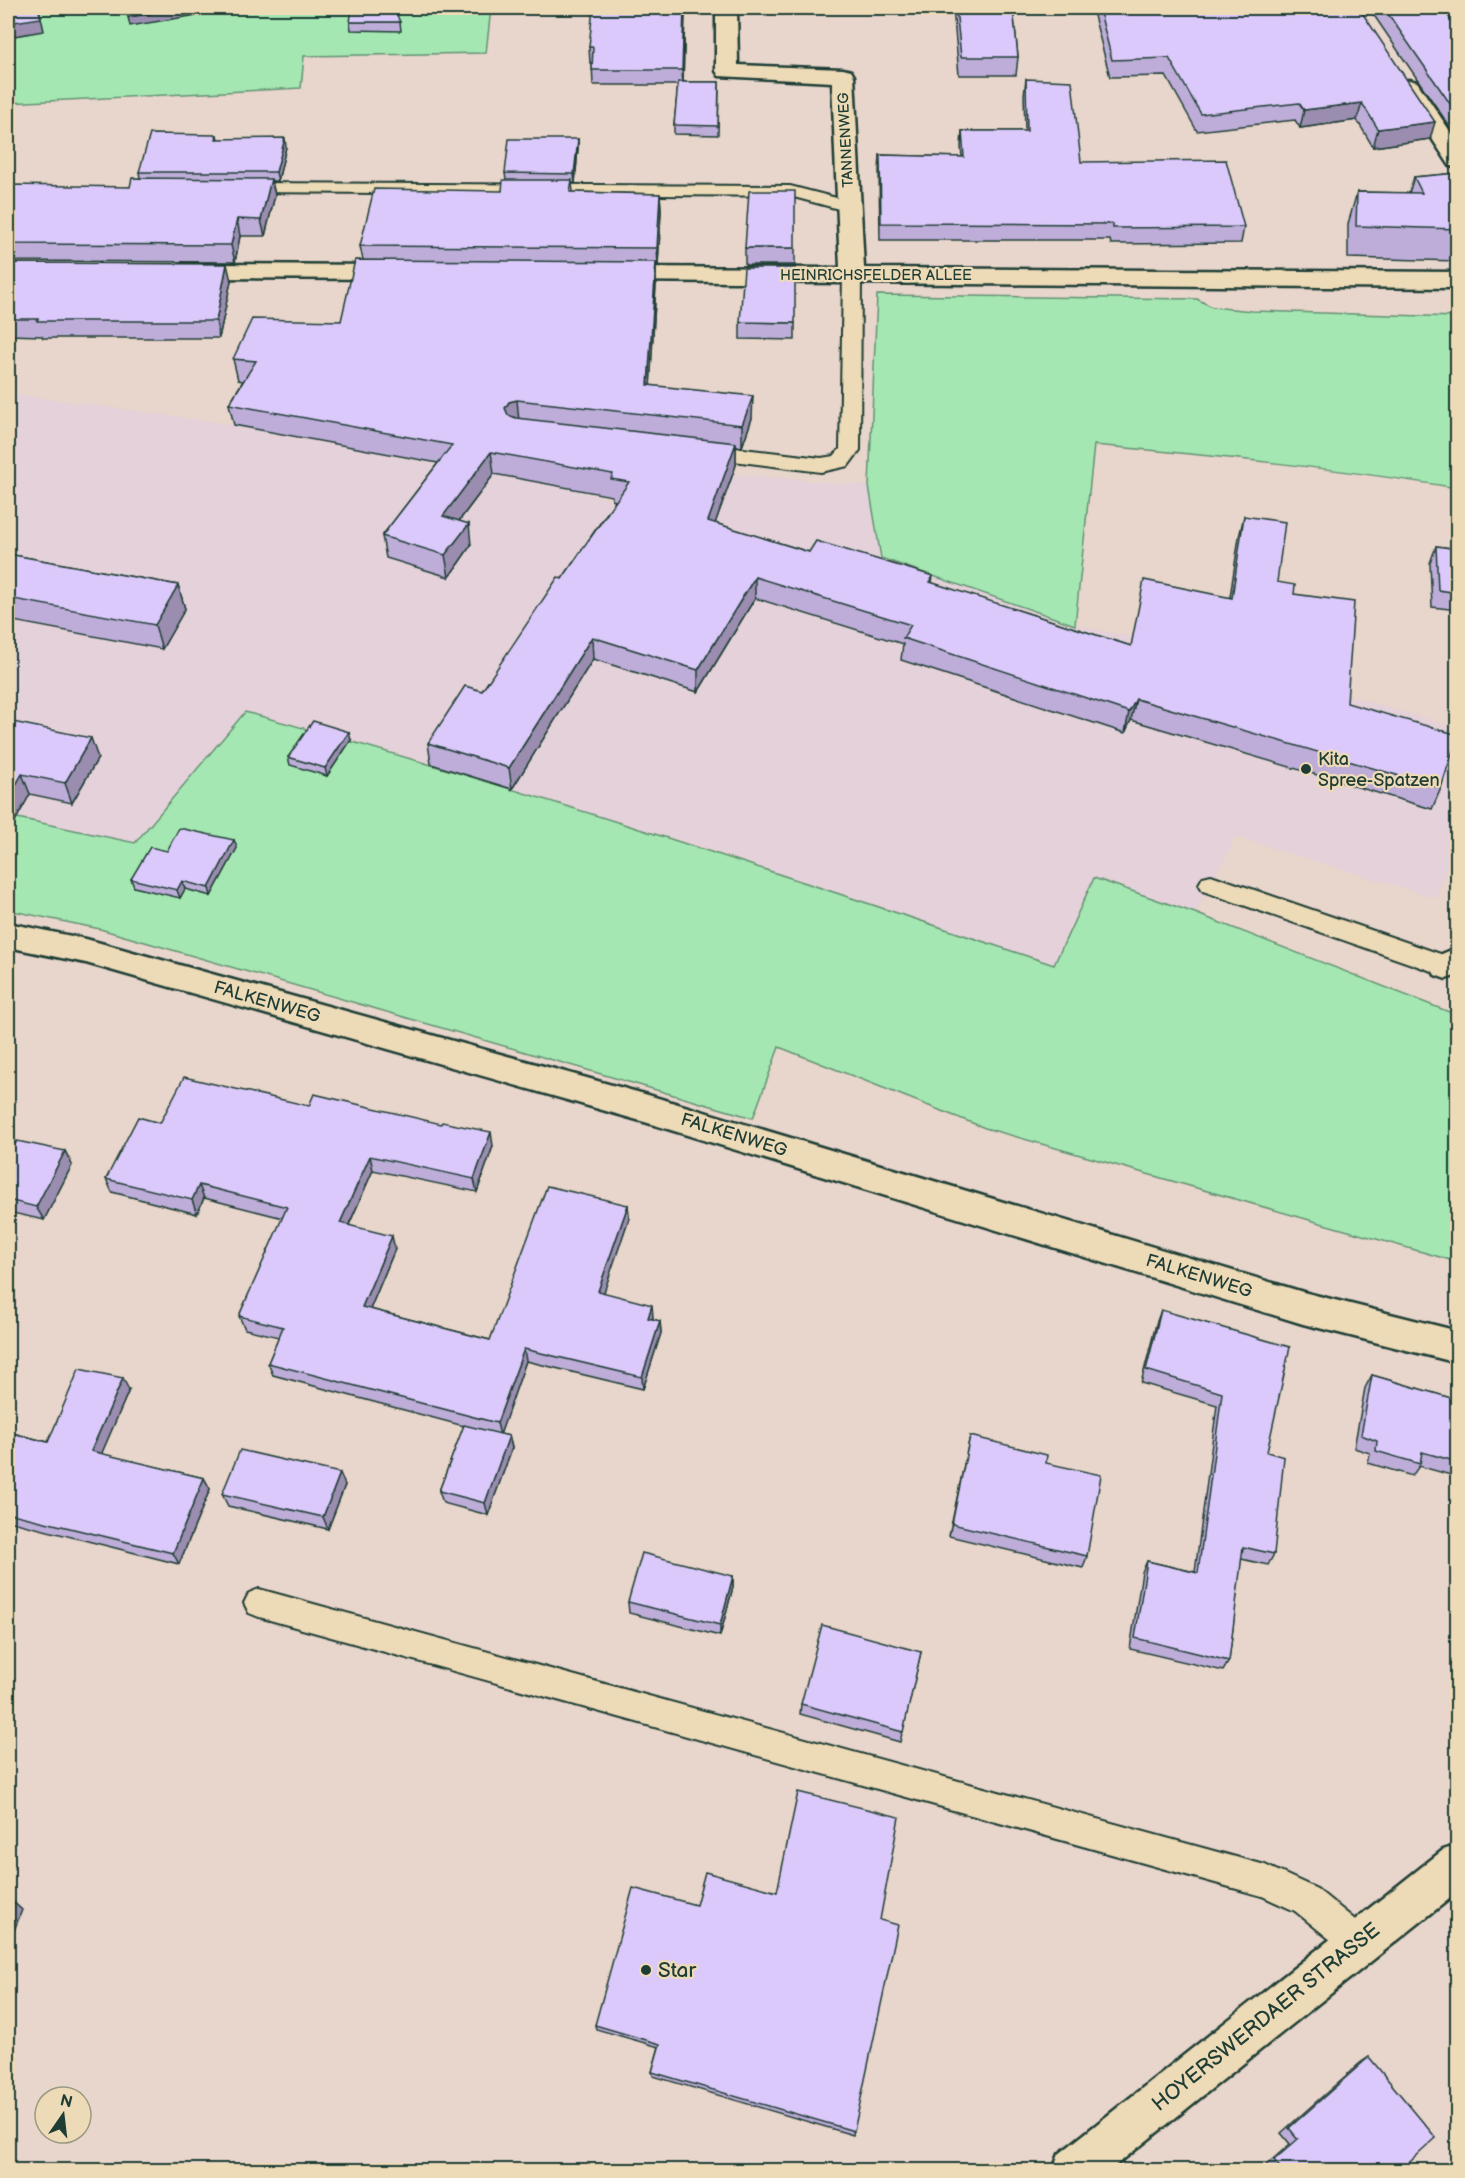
<svg xmlns="http://www.w3.org/2000/svg" width="1465" height="2178" viewBox="0 0 1465 2178" font-family="'Balsamiq Sans',sans-serif">
<style>
.built{fill:#e4d1d9}
.green{fill:#a5e7b2;stroke:#629273;stroke-width:1.5}
.lines{fill:none;stroke-linecap:round;stroke-linejoin:round}
.service-casing{stroke:#1f3d34;stroke-width:4}
.minor-casing{stroke:#1f3d34;stroke-width:5}
.tertiary-casing{stroke:#1f3d34;stroke-width:5}
.primary-casing{stroke:#1f3d34;stroke-width:5}
.service{fill:#eddab7;fill-rule:evenodd}
.minor{fill:#eddab7;fill-rule:evenodd}
.tertiary{fill:#eddab7;fill-rule:evenodd}
.primary{fill:#eddab7;fill-rule:evenodd}
.wall{fill:#bdadd8;stroke:#1f3d34;stroke-width:1.5}
.shaded-wall{fill:#9a8db0;stroke:#1f3d34;stroke-width:1.5}
.building{fill:#dcc9fb;stroke:#1f3d34;stroke-width:1.5}
.poi-dot{fill:#1f3d34;stroke:#eddab7;stroke-width:2}
.labels{text-anchor:middle;dominant-baseline:central;stroke-width:4.5;stroke-linejoin:round;paint-order:stroke}
.far-street-label{font-size:15px;fill:#1f3d34;stroke:#eddab7}
.poi-label{font-size:18px;fill:#1f3d34;stroke:#eddab7;text-anchor:start}
.street-label{font-size:18px;fill:#1f3d34;stroke:#eddab7}
.near-poi-label{font-size:21px;fill:#1f3d34;stroke:#eddab7;text-anchor:start}
.near-street-label{font-size:21px;fill:#1f3d34;stroke:#eddab7}
</style>
<rect width="100%" height="100%" fill="#e8d5cb"/>
<filter id="ink" filterUnits="userSpaceOnUse"><feTurbulence type="fractalNoise" baseFrequency=".0167" numOctaves="2"/><feDisplacementMap in="SourceGraphic" scale="12" xChannelSelector="R" yChannelSelector="G"/><feConvolveMatrix kernelMatrix="1 2 1 2 8 2 1 2 1" color-interpolation-filters="sRGB"/></filter>
<g filter="url(#ink)">
<path class="built" d="M 17,394 L 234,425 L 574,488 L 612,500 L 632,456 L 733,474 L 869,486 L 881,558 L 1075,625 L 1206,653 L 1457,728 L 1457,831 L 1437,898 L 1236,837 L 1195,913 L 1094,878 L 1054,965 L 704,848 L 351,740 L 245,712 L 135,844 L 8,816 L 8,406 Z"/>
<g class="green">
<path d="M 8,8 L 491,8 L 486,53 L 304,56 L 301,88 L 8,103 Z"/>
<path d="M 877,295 L 1197,299 L 1212,307 L 1252,311 L 1457,317 L 1457,488 C 1337,468 1216,456 1094,445 L 1075,625 L 881,558 L 869,486 Z"/>
<path d="M 245,712 C 518,786 786,876 1054,965 L 1094,878 L 1195,913 L 1457,1015 L 1457,1248 L 1454,1261 L 985,1128 L 779,1047 L 753,1118 L 100,929 L 8,910 L 8,816 L 135,843 Z"/>
</g>
<g class="lines">
<defs>
<g id="service">
<path d="M 238,183 L 790,186 L 856,203 L 859,207 L 856,211 L 850,212 L 790,196 L 232,192 L 229,188 L 232,184 Z"/>
<path d="M 852,269 L 859,271 L 861,275 L 860,450 L 848,466 L 821,472 L 694,456 L 691,451 L 694,446 L 701,444 L 821,458 L 834,456 L 840,449 L 843,275 L 845,271 Z"/>
<path d="M 1211,875 L 1455,959 L 1458,967 L 1455,973 L 1446,976 L 1203,891 L 1199,884 L 1203,877 Z"/>
<path d="M 259,1589 L 1265,1865 L 1317,1889 L 1370,1932 L 1375,1943 L 1370,1954 L 1359,1959 L 1348,1954 L 1295,1911 L 1262,1896 L 259,1617 L 249,1613 L 244,1603 L 249,1593 Z"/>
</g>
<g id="minor">
<path d="M 716,8 L 737,8 L 738,65 L 843,69 L 851,71 L 854,76 L 864,268 L 1458,272 L 1458,288 L 610,281 L 601,279 L 598,274 L 601,269 L 610,267 L 840,268 L 832,82 L 719,76 L 716,71 Z"/>
<path d="M 184,264 L 397,265 L 406,267 L 409,272 L 406,277 L 397,279 L 184,278 L 175,276 L 172,271 L 175,266 Z"/>
<path d="M 8,923 L 86,939 L 648,1095 L 1303,1292 L 1458,1331 L 1458,1363 L 1303,1324 L 648,1123 L 86,963 L 8,947 Z"/>
<path d="M 1458,947 L 1458,975 L 1446,979 L 1435,975 L 1430,966 L 1435,957 Z"/>
</g>
<path id="tertiary" d="M 1409,80 L 1417,82 L 1458,143 L 1458,168 L 1450,166 L 1398,87 L 1401,82 Z"/>
<path id="primary" d="M 1458,1845 L 1458,1892 L 1110,2170 L 1053,2170 L 1059,2154 L 1443,1850 Z"/>
</defs>
<use href="#service" class="service-casing"/>
<use href="#minor" class="minor-casing"/>
<use href="#tertiary" class="tertiary-casing"/>
<use href="#primary" class="primary-casing"/>
<use href="#service" class="service"/>
<use href="#minor" class="minor"/>
<use href="#tertiary" class="tertiary"/>
<use href="#primary" class="primary"/>
</g>
<g class="wall">
<path d="M 685,8 L 683,82 L 719,82 L 718,135 L 674,134 L 674,125 L 678,85 L 593,85 L 592,63 L 590,63 L 589,47 Z"/>
<path d="M 953,8 L 1013,8 L 1018,57 L 1016,75 L 959,75 Z"/>
<path d="M 1035,8 L 1359,8 L 1430,139 L 1373,147 L 1357,120 L 1300,128 L 1295,120 L 1197,131 L 1166,76 L 1110,77 L 1092,8 Z"/>
<path d="M 1369,8 L 1442,8 L 1456,26 L 1458,26 L 1458,136 L 1456,136 Z"/>
<path d="M 350,22 L 400,22 L 401,31 L 351,30 Z"/>
<path d="M 1026,79 L 1081,162 L 1244,227 L 1241,243 L 1111,244 L 1110,240 L 880,240 L 879,171 L 880,155 L 962,157 L 961,147 L 962,131 L 1025,131 L 1024,95 Z"/>
<path d="M 217,135 L 218,139 L 286,147 L 278,181 L 272,181 L 275,195 L 265,236 L 240,236 L 235,262 L 8,261 L 8,200 L 130,187 L 140,178 L 139,172 Z"/>
<path d="M 578,139 L 578,148 L 575,183 L 572,183 L 573,192 L 660,194 L 661,211 L 658,265 L 656,265 L 656,284 L 650,385 L 752,418 L 742,447 L 736,446 L 736,465 L 715,523 L 809,552 L 933,576 L 932,583 L 1131,646 L 1230,597 L 1239,537 L 1244,516 L 1277,582 L 1294,594 L 1347,703 L 1441,788 L 1432,809 L 1131,720 L 1125,733 L 901,660 L 903,644 L 755,598 L 698,692 L 593,659 L 512,789 L 431,764 L 428,743 L 482,691 L 562,579 L 615,501 L 612,500 L 612,496 L 494,474 L 459,521 L 471,545 L 449,577 L 386,558 L 382,536 L 438,463 L 234,425 L 229,404 L 243,381 L 238,380 L 233,359 L 341,321 L 363,260 L 360,246 L 502,191 L 506,180 L 505,173 Z"/>
<path d="M 1458,173 L 1458,261 L 1348,258 L 1348,224 L 1357,192 L 1409,193 L 1414,177 Z"/>
<rect x="745" y="248" width="50" height="17"/>
<path d="M 8,263 L 231,281 L 219,338 L 43,338 L 42,336 L 8,335 Z"/>
<path d="M 740,322 L 795,323 L 795,340 L 740,339 Z"/>
<path d="M 1436,546 L 1458,549 L 1458,610 L 1432,607 L 1430,563 Z"/>
<path d="M 8,554 L 178,585 L 185,609 L 162,649 L 8,620 Z"/>
<path d="M 8,721 L 98,758 L 72,803 L 30,794 L 8,834 Z"/>
<path d="M 351,740 L 327,776 L 290,765 L 288,757 Z"/>
<path d="M 234,840 L 237,848 L 211,896 L 185,889 L 180,898 L 134,887 L 131,879 L 167,851 Z"/>
<path d="M 309,1106 L 493,1146 L 477,1192 L 373,1170 L 349,1225 L 395,1249 L 370,1309 L 490,1340 L 628,1205 L 629,1218 L 603,1293 L 653,1317 L 652,1319 L 660,1321 L 661,1333 L 643,1389 L 526,1361 L 500,1434 L 509,1436 L 512,1448 L 488,1515 L 443,1503 L 439,1491 L 464,1426 L 273,1375 L 268,1363 L 279,1337 L 245,1329 L 239,1316 L 283,1218 L 204,1198 L 197,1214 L 112,1192 L 106,1179 L 160,1123 Z"/>
<path d="M 8,1146 L 65,1151 L 72,1165 L 44,1220 L 8,1212 Z"/>
<path d="M 1161,1310 L 1267,1452 L 1274,1554 L 1268,1565 L 1241,1559 L 1229,1661 L 1223,1671 L 1130,1649 L 1142,1572 L 1147,1561 L 1195,1572 L 1217,1405 L 1141,1383 L 1156,1324 Z"/>
<path d="M 1372,1375 L 1458,1400 L 1458,1477 L 1419,1466 L 1412,1476 L 1368,1463 L 1370,1453 L 1354,1448 L 1365,1388 Z"/>
<path d="M 129,1390 L 101,1454 L 204,1478 L 210,1489 L 179,1564 L 8,1521 L 8,1432 L 48,1442 Z"/>
<path d="M 970,1436 L 1046,1463 L 1087,1556 L 1083,1568 L 949,1536 Z"/>
<path d="M 345,1485 L 328,1529 L 228,1506 L 222,1494 Z"/>
<path d="M 733,1576 L 733,1587 L 720,1636 L 629,1613 L 628,1602 Z"/>
<path d="M 921,1652 L 900,1742 L 800,1714 L 801,1704 Z"/>
<path d="M 696,1905 L 880,1920 L 853,2135 L 653,2076 L 652,2072 L 659,2047 L 596,2029 L 595,2025 Z"/>
<path d="M 1369,2057 L 1401,2170 L 1271,2170 L 1266,2165 L 1290,2144 L 1281,2133 L 1360,2063 Z"/>
</g>
<g class="shaded-wall">
<path d="M 39,8 L 44,31 L 8,37 L 8,23 Z"/>
<path d="M 187,8 L 222,8 L 222,11 L 130,26 L 128,17 Z"/>
<path d="M 684,8 L 685,8 L 683,85 L 682,70 Z"/>
<path d="M 1362,103 L 1357,120 L 1300,128 L 1304,110 Z"/>
<path d="M 1435,122 L 1430,139 L 1373,147 L 1378,129 Z"/>
<path d="M 285,138 L 286,147 L 278,181 L 276,172 Z"/>
<path d="M 578,139 L 578,148 L 575,183 L 574,174 Z"/>
<path d="M 271,179 L 275,195 L 265,236 L 261,220 Z"/>
<path d="M 660,194 L 661,211 L 658,265 L 657,248 Z"/>
<path d="M 237,219 L 240,236 L 235,262 L 231,245 Z"/>
<path d="M 656,262 L 656,284 L 649,407 L 648,385 Z"/>
<path d="M 227,264 L 231,281 L 219,338 L 216,321 Z"/>
<path d="M 753,396 L 752,418 L 742,447 L 742,425 Z"/>
<path d="M 517,400 L 519,422 L 511,424 L 505,408 L 509,402 Z"/>
<path d="M 736,443 L 736,465 L 708,543 L 708,521 Z"/>
<path d="M 491,452 L 494,474 L 446,538 L 443,516 Z"/>
<path d="M 469,524 L 471,545 L 449,577 L 445,555 Z"/>
<path d="M 755,577 L 755,598 L 698,692 L 698,670 Z"/>
<path d="M 178,585 L 185,609 L 162,649 L 155,625 Z"/>
<path d="M 592,637 L 593,659 L 512,789 L 509,768 Z"/>
<path d="M 1136,699 L 1131,720 L 1125,733 L 1129,712 Z"/>
<path d="M 349,732 L 351,740 L 327,776 L 325,768 Z"/>
<path d="M 91,738 L 98,758 L 72,803 L 65,783 Z"/>
<path d="M 22,774 L 30,794 L 8,834 L 8,799 Z"/>
<path d="M 234,840 L 237,848 L 211,896 L 209,888 Z"/>
<path d="M 182,881 L 185,889 L 180,898 L 177,890 Z"/>
<path d="M 491,1132 L 493,1146 L 477,1192 L 474,1179 Z"/>
<path d="M 65,1151 L 72,1165 L 44,1220 L 36,1207 Z"/>
<path d="M 370,1156 L 373,1170 L 344,1236 L 340,1223 Z"/>
<path d="M 199,1185 L 204,1198 L 197,1214 L 192,1200 Z"/>
<path d="M 628,1205 L 629,1218 L 600,1304 L 598,1291 Z"/>
<path d="M 392,1236 L 395,1249 L 366,1319 L 362,1307 Z"/>
<path d="M 652,1305 L 653,1317 L 649,1331 L 648,1318 Z"/>
<path d="M 660,1321 L 661,1333 L 643,1389 L 642,1377 Z"/>
<path d="M 524,1349 L 526,1361 L 500,1435 L 497,1423 Z"/>
<path d="M 123,1378 L 129,1390 L 98,1462 L 91,1451 Z"/>
<path d="M 509,1436 L 512,1448 L 488,1515 L 485,1503 Z"/>
<path d="M 340,1473 L 345,1485 L 328,1529 L 323,1517 Z"/>
<path d="M 204,1478 L 210,1489 L 179,1564 L 173,1553 Z"/>
<path d="M 733,1576 L 733,1587 L 720,1636 L 720,1625 Z"/>
<path d="M 9,1898 L 22,1910 L 8,1946 L 8,1902 Z"/>
</g>
<g class="building">
<path d="M 8,8 L 38,8 L 41,18 L 8,23 Z"/>
<path d="M 125,8 L 187,8 L 128,17 Z"/>
<path d="M 352,8 L 394,8 L 400,22 L 350,22 Z"/>
<path d="M 593,8 L 684,8 L 682,70 L 592,70 L 593,47 L 589,47 Z"/>
<path d="M 956,8 L 1013,8 L 1018,57 L 961,57 Z"/>
<path d="M 1099,8 L 1359,8 L 1435,122 L 1378,129 L 1362,103 L 1304,110 L 1299,103 L 1201,114 L 1169,58 L 1112,60 Z"/>
<path d="M 1384,8 L 1442,8 L 1456,26 L 1458,26 L 1458,115 Z"/>
<path d="M 1026,79 L 1072,81 L 1081,162 L 1226,160 L 1244,227 L 1113,228 L 1113,224 L 881,223 L 880,155 L 964,157 L 962,131 L 1027,131 Z"/>
<path d="M 678,82 L 719,82 L 718,126 L 674,125 Z"/>
<path d="M 150,134 L 217,135 L 216,139 L 285,138 L 276,172 L 139,172 Z"/>
<path d="M 509,139 L 578,139 L 574,174 L 505,173 Z"/>
<path d="M 1458,173 L 1458,229 L 1356,226 L 1357,192 L 1422,193 L 1414,177 Z"/>
<path d="M 132,178 L 271,179 L 261,220 L 237,219 L 231,245 L 8,244 L 8,200 L 13,185 L 130,187 Z"/>
<path d="M 503,180 L 572,180 L 570,192 L 660,194 L 657,248 L 360,246 L 374,189 L 502,191 Z"/>
<path d="M 749,191 L 795,191 L 795,248 L 745,248 Z"/>
<path d="M 355,260 L 656,262 L 648,385 L 753,396 L 742,425 L 517,400 L 509,402 L 505,408 L 508,415 L 516,418 L 736,443 L 708,521 L 809,552 L 816,541 L 933,576 L 930,582 L 1131,646 L 1144,580 L 1232,598 L 1244,516 L 1285,522 L 1277,582 L 1295,585 L 1294,594 L 1354,602 L 1347,703 L 1458,735 L 1441,788 L 1136,699 L 1129,712 L 903,638 L 911,625 L 755,577 L 698,670 L 592,637 L 509,768 L 428,743 L 465,686 L 482,691 L 558,577 L 562,579 L 629,482 L 611,479 L 613,474 L 491,452 L 443,516 L 469,524 L 445,555 L 382,536 L 452,445 L 229,404 L 256,361 L 233,359 L 252,319 L 341,321 Z"/>
<path d="M 8,263 L 227,264 L 216,321 L 37,321 L 38,319 L 8,319 Z"/>
<path d="M 744,268 L 795,268 L 795,323 L 740,322 Z"/>
<path d="M 1436,546 L 1458,549 L 1458,593 L 1438,590 Z"/>
<path d="M 8,554 L 178,585 L 155,625 L 8,598 Z"/>
<path d="M 8,721 L 91,738 L 65,783 L 22,774 L 8,799 Z"/>
<path d="M 313,721 L 349,732 L 325,768 L 288,757 Z"/>
<path d="M 179,828 L 234,840 L 209,888 L 182,881 L 177,890 L 131,879 L 150,847 L 167,851 Z"/>
<path d="M 184,1077 L 309,1106 L 314,1094 L 441,1124 L 442,1122 L 491,1132 L 474,1179 L 370,1156 L 340,1223 L 392,1236 L 362,1307 L 490,1340 L 547,1186 L 628,1205 L 598,1291 L 652,1305 L 648,1318 L 660,1321 L 642,1377 L 524,1349 L 497,1423 L 268,1363 L 283,1327 L 239,1316 L 287,1207 L 199,1185 L 192,1200 L 106,1179 L 138,1117 L 160,1123 Z"/>
<path d="M 17,1141 L 65,1151 L 36,1207 L 8,1200 L 8,1146 L 13,1147 Z"/>
<path d="M 1161,1310 L 1290,1347 L 1267,1452 L 1284,1457 L 1274,1554 L 1243,1547 L 1229,1661 L 1135,1638 L 1147,1561 L 1198,1573 L 1222,1393 L 1146,1370 Z"/>
<path d="M 79,1369 L 123,1378 L 91,1451 L 204,1478 L 173,1553 L 8,1513 L 8,1432 L 48,1442 Z"/>
<path d="M 1372,1375 L 1458,1400 L 1458,1462 L 1422,1452 L 1420,1464 L 1376,1451 L 1377,1441 L 1361,1435 Z"/>
<path d="M 464,1425 L 509,1436 L 485,1503 L 439,1491 Z"/>
<path d="M 970,1436 L 1047,1455 L 1046,1463 L 1101,1475 L 1087,1556 L 952,1524 Z"/>
<path d="M 240,1450 L 340,1473 L 323,1517 L 222,1494 Z"/>
<path d="M 642,1553 L 733,1576 L 720,1625 L 628,1602 Z"/>
<path d="M 822,1625 L 921,1652 L 903,1732 L 801,1704 Z"/>
<path d="M 798,1792 L 899,1817 L 880,1920 L 898,1925 L 854,2131 L 652,2072 L 660,2044 L 595,2025 L 633,1888 L 696,1905 L 705,1872 L 777,1892 Z"/>
<path d="M 1369,2057 L 1436,2138 L 1401,2170 L 1282,2170 L 1274,2160 L 1298,2139 L 1289,2128 Z"/>
</g>
</g>
<g class="poi-dot">
<circle cx="1306" cy="769" r="6"/>
<circle cx="646" cy="1970" r="6"/>
</g>
<g class="labels">
<g class="far-street-label">
<text transform="translate(846 140) rotate(-93)">TANNENWEG</text>
<text x="876" y="275">HEINRICHSFELDER ALLEE</text>
</g>
<g class="poi-label">
<text x="1318" y="759">Kita<tspan x="1318" dy="21">Spree-Spatzen</tspan></text>
</g>
<g class="street-label">
<text transform="translate(267 1002) rotate(16)">FALKENWEG</text>
<text transform="translate(734 1135) rotate(17)">FALKENWEG</text>
<text transform="translate(1199 1276) rotate(17)">FALKENWEG</text>
</g>
<g class="near-poi-label">
<text x="658" y="1970">Star</text>
</g>
<g class="near-street-label">
<text transform="translate(1266 2017) rotate(-39)">HOYERSWERDAER STRASSE</text>
</g>
</g>
<rect width="1465" height="2178" fill="none" stroke="#eddab7" stroke-width="30"/>
<rect x="15" y="15" width="1435" height="2148" fill="none" stroke="#1f3d34" stroke-width="2" filter="url(#ink)"/>
<g transform="translate(63 2115) rotate(14)"><circle r="28" fill="#eddab7" stroke="#9b9b83" stroke-width="1.5"/>
<path d="M0-4.5L10 22L0 15L-10 22Z" fill="#1f3d34"/>
<text y="-9" font-size="16" font-weight="bold" text-anchor="middle" fill="#1f3d34">N</text>
</g>
</svg>
